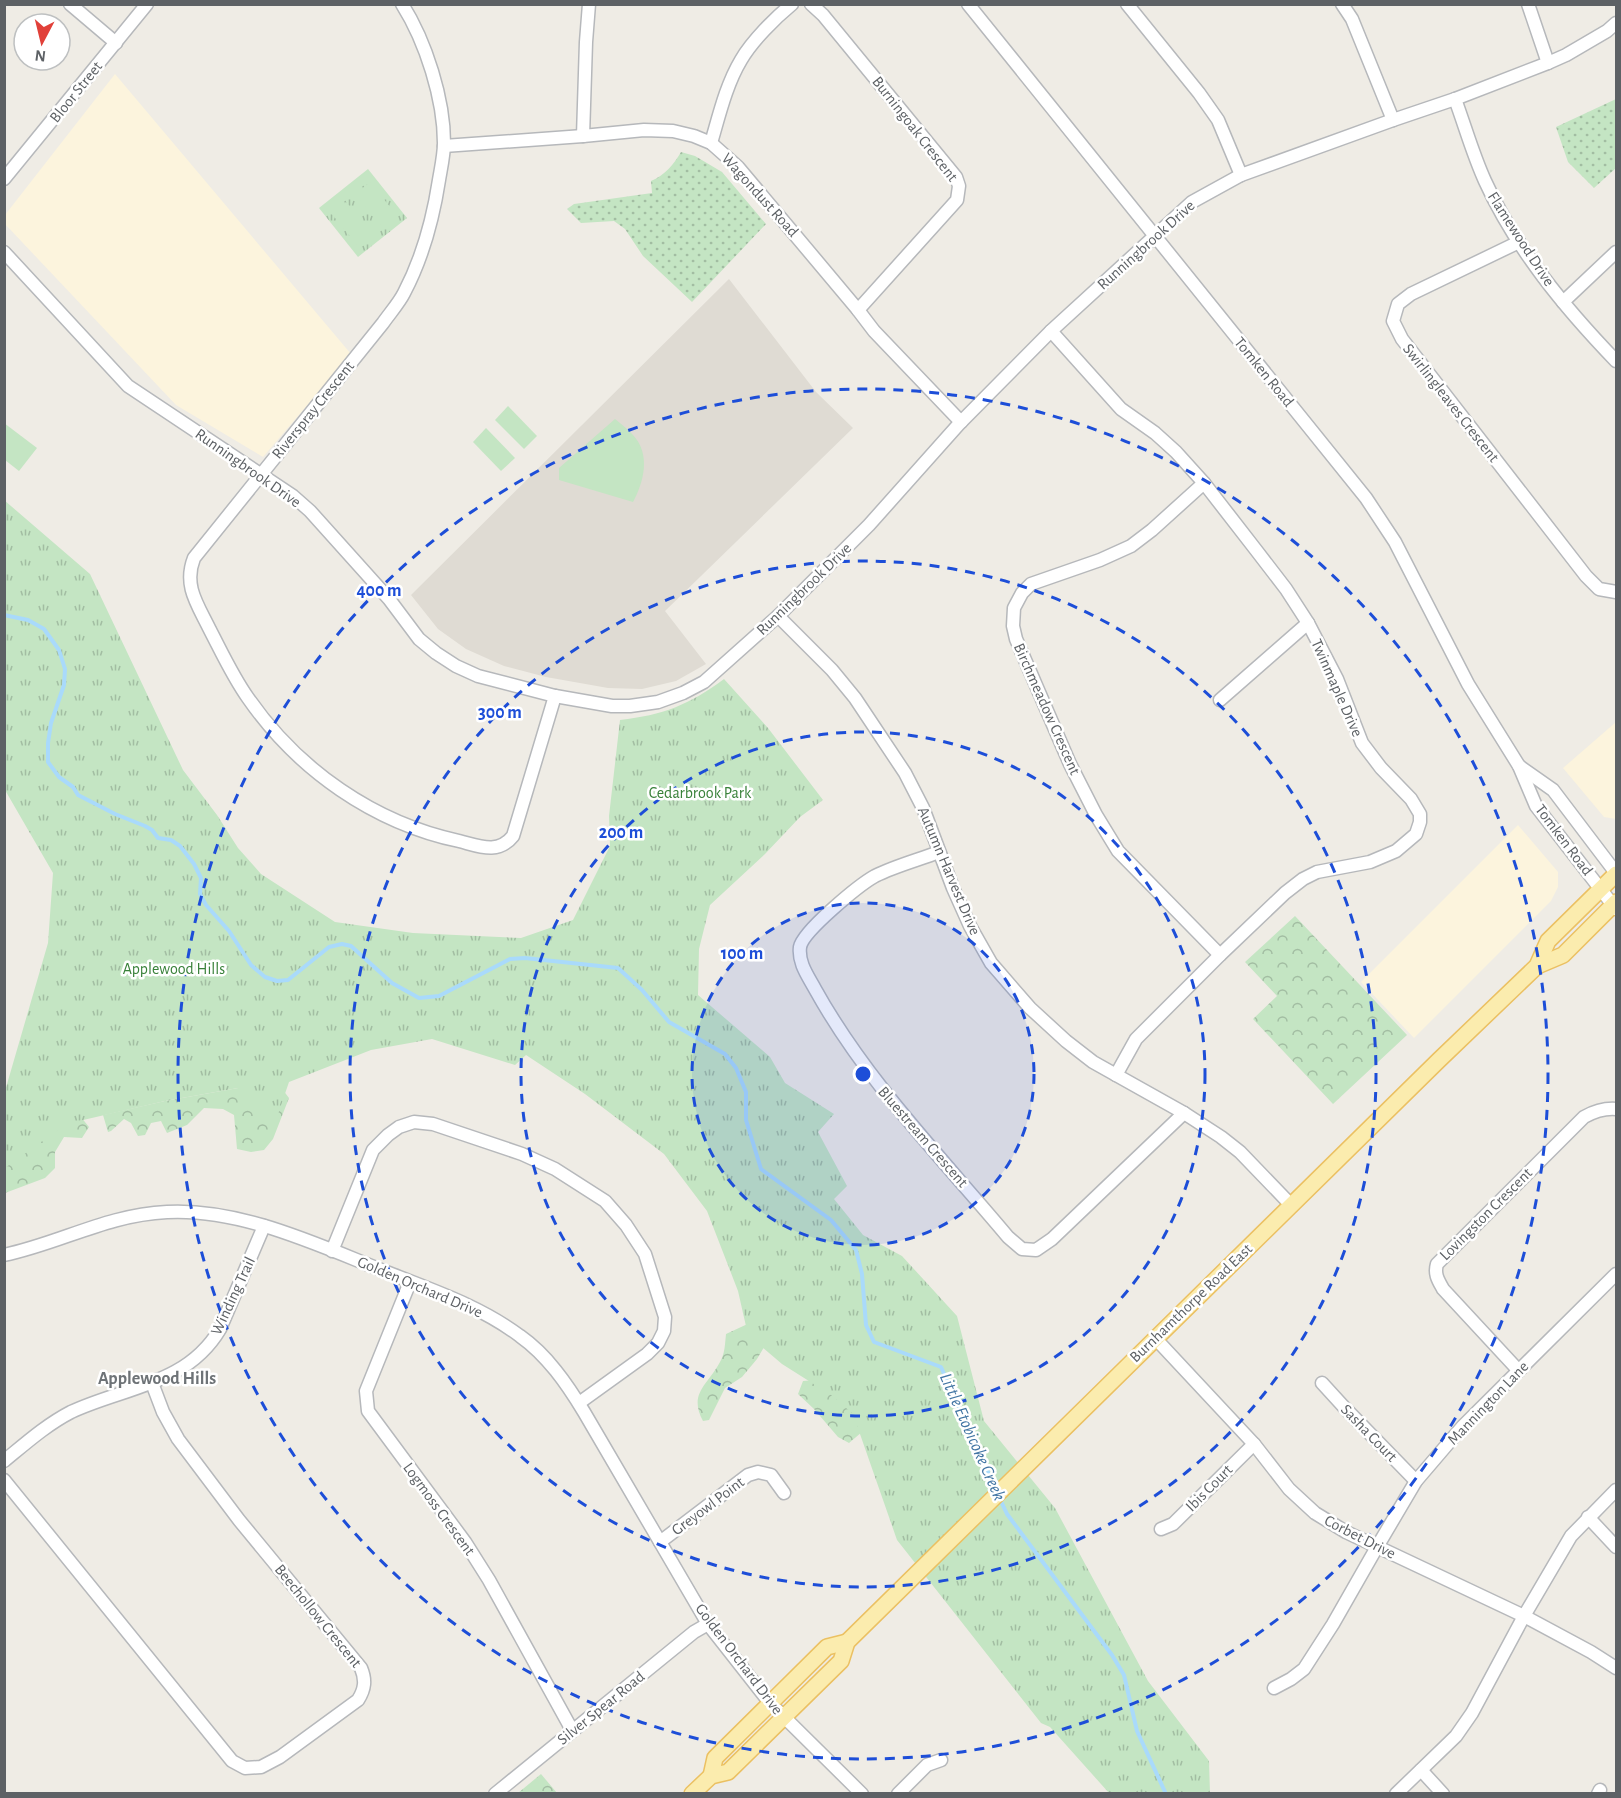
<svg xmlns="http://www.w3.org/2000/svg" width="1621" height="1798" viewBox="0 0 1621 1798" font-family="'Alegreya Sans',sans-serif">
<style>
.commercial{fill:#fcf4dd}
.education{fill:#dfdbd3}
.grass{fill:url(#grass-dots)}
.forest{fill:url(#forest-crowns)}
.park{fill:url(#park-tufts)}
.pitch{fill:#c4e5c3}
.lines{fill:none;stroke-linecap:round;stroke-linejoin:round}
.stream{stroke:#a9dafb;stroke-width:4}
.minor-casing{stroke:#b6b8bb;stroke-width:15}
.major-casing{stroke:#ebc062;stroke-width:18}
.minor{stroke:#fff;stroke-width:12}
.major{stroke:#fbecae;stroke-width:15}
.ring{fill:none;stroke:#1d4ed8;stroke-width:3;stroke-dasharray:10 8}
.labels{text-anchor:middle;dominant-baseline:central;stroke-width:5;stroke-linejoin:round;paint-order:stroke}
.street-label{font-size:16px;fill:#5d6165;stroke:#fff}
.park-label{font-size:16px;fill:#388139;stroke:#fff}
.neighbourhood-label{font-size:18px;font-weight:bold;fill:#6e7377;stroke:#fff}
.water-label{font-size:18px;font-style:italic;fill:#4376a4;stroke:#fff}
.centre{fill:#1d4ed8;stroke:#fff;stroke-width:3}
.ring-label{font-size:18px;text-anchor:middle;font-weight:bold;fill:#1d4ed8;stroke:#fff;stroke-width:5;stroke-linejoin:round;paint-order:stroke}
</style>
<defs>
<pattern id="grass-dots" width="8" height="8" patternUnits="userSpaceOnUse" patternTransform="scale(1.5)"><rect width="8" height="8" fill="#c4e5c3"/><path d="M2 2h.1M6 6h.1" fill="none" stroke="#a2bda2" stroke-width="1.8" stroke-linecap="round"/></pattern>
<pattern id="forest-crowns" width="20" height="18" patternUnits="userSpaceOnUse" patternTransform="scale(1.5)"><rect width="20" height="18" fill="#c4e5c3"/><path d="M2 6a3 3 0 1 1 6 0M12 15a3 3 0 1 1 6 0" fill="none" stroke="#a2bda2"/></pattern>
<pattern id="park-tufts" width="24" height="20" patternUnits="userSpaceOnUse" patternTransform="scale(1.5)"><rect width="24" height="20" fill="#c4e5c3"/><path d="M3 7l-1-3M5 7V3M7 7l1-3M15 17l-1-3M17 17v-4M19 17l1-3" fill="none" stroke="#a2bda2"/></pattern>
</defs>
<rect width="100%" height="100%" fill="#efece5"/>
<g class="commercial">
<path d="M 115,74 L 351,354 L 263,457 L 176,405 L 5,224 L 5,215 Z"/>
<path d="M 1616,722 L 1616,819 L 1604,817 L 1563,768 Z"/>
<path d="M 1518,825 L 1558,872 L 1558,887 L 1551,901 L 1414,1038 L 1361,982 Z"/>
</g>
<path class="education" d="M 729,279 L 816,392 L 853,428 L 665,611 L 706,664 L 676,681 L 642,689 L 608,688 L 546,677 L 504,666 L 466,649 L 438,629 L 411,595 Z"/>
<g class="grass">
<path d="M 1616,99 L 1616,168 L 1594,188 L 1568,162 L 1556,127 Z"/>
<path d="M 681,152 L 695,156 L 722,172 L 766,224 L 692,302 L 643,256 L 625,229 L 614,221 L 581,223 L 567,209 L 574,204 L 652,193 L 651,181 C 664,176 674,164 681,152 Z"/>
</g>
<g class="forest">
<path d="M 1295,916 L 1407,1035 L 1333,1104 L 1253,1019 L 1277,996 L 1245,962 Z"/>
<path d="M 280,1086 L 289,1098 L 273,1139 L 264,1150 L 251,1152 L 237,1149 L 234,1115 L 223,1109 L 204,1108 L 187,1125 L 167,1133 L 161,1121 L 151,1123 L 145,1135 L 138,1136 L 131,1123 L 124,1119 L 111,1131 L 108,1132 L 103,1115 L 165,1101 L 238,1088 Z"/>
<path d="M 25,1114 L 81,1117 L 89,1127 L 82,1138 L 64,1137 L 55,1152 L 55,1168 L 45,1178 L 5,1193 L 5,1161 Z"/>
<path d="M 754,1321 L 766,1344 L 757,1359 L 742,1377 L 725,1388 L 709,1420 L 703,1421 C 688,1393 708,1385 720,1362 C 725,1354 725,1343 726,1334 Z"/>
<path d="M 829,1379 L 845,1383 L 862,1432 L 849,1443 L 838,1437 L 814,1409 L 798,1394 L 803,1381 Z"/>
<path d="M 541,1774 L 557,1793 L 518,1793 Z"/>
</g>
<g class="park">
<path d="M 368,169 L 407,218 L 358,257 L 319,208 Z"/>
<path d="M 4,500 L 90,574 L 183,770 L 217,815 L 238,848 L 261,874 L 335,922 L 413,933 L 521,938 L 573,920 L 610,846 L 609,816 L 620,720 C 663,715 689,705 724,679 L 768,728 L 823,800 L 800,817 L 765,854 L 710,905 L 699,949 L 698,995 L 770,1057 L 785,1083 L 834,1114 L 818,1132 L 847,1186 L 834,1199 L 863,1235 L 902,1256 L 957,1316 L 984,1421 L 1055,1508 L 1148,1681 L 1209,1761 L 1210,1793 L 1109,1793 L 1050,1727 L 1041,1723 L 897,1540 L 853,1414 L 831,1395 L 782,1364 L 748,1335 L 738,1291 L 707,1211 L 664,1154 L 585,1094 L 526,1055 L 515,1065 L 432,1039 L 371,1050 L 289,1082 L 275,1123 L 238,1088 L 165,1101 L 66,1124 L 5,1168 L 5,1091 L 48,943 L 53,873 L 5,790 Z"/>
</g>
<g class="pitch">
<path d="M 370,182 L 395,213 L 381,225 L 355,194 Z"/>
<path d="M 346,202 L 371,233 L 357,245 L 331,213 Z"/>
<path d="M 508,406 L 537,436 L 524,449 L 495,420 Z"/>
<path d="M 615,419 C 621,424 628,429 633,435 C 651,454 644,482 633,502 L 559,480 L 559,468 Z"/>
<path d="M 4,423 L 37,448 L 19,471 L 5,460 Z"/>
<path d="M 486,428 L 515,458 L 501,471 L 473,442 Z"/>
</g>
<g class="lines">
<g class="stream">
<path d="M 4,615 L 28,620 L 44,629 L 59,650 L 65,669 L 64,685 L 51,723 L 48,743 L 48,762 L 59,777 L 73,787 L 78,795 L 115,814 L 145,826 L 152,830 L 158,838 L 171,840 L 180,846 L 194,864 L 201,878 L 200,894 L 206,905 L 229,931 L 251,965 L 265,977 L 277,981 L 288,980 L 329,947 L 342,944 L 351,946 L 392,983 L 419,998 L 439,996 L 510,959 L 525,958 L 618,968 L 642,990 L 669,1022 L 725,1054 L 736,1068 L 746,1092 L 746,1120 L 761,1169 L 831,1220 L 856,1250 L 862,1274 L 866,1325 L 874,1342 L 941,1367 L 996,1490"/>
<path d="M 999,1497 L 1007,1514 L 1112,1655 L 1124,1675 L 1137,1731 L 1166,1794"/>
</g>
<defs>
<g id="minor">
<path d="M 70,4 L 116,43"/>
<path d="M 402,4 C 426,42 444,99 444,143 C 444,155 441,168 439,180 C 433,219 423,257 404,293 C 399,303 390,313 383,323 L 194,558 C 183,586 198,605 210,630 C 222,653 233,677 248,698 C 298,770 374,823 459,841 C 479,846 498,855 513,836 L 555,696"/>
<path d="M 811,4 L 823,15 L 956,177 L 959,186 L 957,200 L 858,310"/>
<path d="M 968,4 L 1366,498 L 1395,542 L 1468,684 L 1519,766 L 1536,806 L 1616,909"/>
<path d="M 1127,4 L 1199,93 L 1218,120 L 1241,175"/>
<path d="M 1342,4 L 1352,19 L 1393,120"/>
<path d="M 1528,4 L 1548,63"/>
<path d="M 1455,99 C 1465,126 1473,155 1485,181 C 1516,249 1565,308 1616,361"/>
<path d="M 583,136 L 586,42 L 589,4"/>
<path d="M 711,143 C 719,116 726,85 741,60 C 752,41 775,18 792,4"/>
<path d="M 444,146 L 583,136 L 644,130 L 673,131 L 694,136 L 711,143 L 738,167 L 858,310 L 874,331 L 961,422"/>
<path d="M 4,179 L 147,4"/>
<path d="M 1519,242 L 1411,294 L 1398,304 L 1393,321 L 1402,339 L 1586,576 L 1599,589 L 1616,592"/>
<path d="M 4,252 L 128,386 L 293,496 L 310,511 L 389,599 L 419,639 L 436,653 L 456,666 L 478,676 L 555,696 L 612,706 L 630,706 L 658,702 L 683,693 L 704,682 L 778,616 L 869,525 L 959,424 L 1051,331 L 1192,202 L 1241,175 L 1393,120 L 1455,99 L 1548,63 L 1566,55 L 1607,31 L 1616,23"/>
<path d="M 1563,302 L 1616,252"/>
<path d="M 1051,331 L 1121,409 L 1155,433 L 1176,452 L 1204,483 L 1256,550 L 1286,589 L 1308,623 L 1337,679 L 1362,743 L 1381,768 L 1411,799 L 1420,814 L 1420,822 L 1416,834 L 1396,851 L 1370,862 L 1317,872 L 1303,879 L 1285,893 L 1220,955 L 1136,1039 L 1116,1075"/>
<path d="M 1204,483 L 1152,530 L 1131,546 L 1100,560 L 1031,584 L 1022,593 L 1014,608 L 1013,626 L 1016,639 L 1070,764 L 1096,815 L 1118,851 L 1220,955"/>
<path d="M 778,616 L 832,670 L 855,698 L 905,773 L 923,808 L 953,888 L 970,926 L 991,963 L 1030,1008 L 1066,1041 L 1093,1062 L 1184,1113 L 1221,1137 L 1240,1152 L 1291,1205"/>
<path d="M 1220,700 L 1308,623"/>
<path d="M 1519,766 L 1553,790 L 1616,873"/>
<path d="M 939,852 C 918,860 895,866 875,876 C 859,885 803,931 800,947 C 798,963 808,976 815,989 C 866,1081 941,1157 1008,1237 L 1022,1249 L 1036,1250 L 1052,1239 L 1184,1113"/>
<path d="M 332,1251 L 373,1150 L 388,1135 L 399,1127 L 414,1122 L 433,1124 L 522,1154 L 555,1169 L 605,1201 L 626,1225 L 645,1254 L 665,1317 L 664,1331 L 658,1343 L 647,1354 L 579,1403"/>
<path d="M 4,1255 C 61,1243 106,1215 167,1212 C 242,1208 320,1246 389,1273 C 434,1291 480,1306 520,1336 C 547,1355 567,1384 584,1412 L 708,1624 L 770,1703 L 862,1794"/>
<path d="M 410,1282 L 366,1391 L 368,1411 L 465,1542 L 489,1580 L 572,1730"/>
<path d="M 1155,1338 L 1254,1444 L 1289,1489 L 1315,1513 L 1346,1532 L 1524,1616 L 1591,1652 L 1616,1668"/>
<path d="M 1519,1371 L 1443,1289 C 1438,1280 1434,1274 1437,1264 L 1584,1117 C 1595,1111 1604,1108 1616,1109"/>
<path d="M 1322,1383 L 1343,1406 L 1416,1481"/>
<path d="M 4,1461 C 26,1443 46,1425 71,1412 C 124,1387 187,1385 220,1329 L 264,1226"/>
<path d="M 4,1480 L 232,1761 L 245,1768 L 261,1767 L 280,1757 L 358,1700 C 365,1689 366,1680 361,1668 L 239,1520 L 178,1439 L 163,1412 L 152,1383"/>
<path d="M 1588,1517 L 1616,1547"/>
<path d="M 1161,1529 L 1173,1524 L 1254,1444"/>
<path d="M 660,1542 L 748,1475 L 758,1472 L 771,1475 L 784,1493"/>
<path d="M 1274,1688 L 1291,1679 L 1304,1669 L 1333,1624 L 1377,1547 L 1416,1481 L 1463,1426 L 1616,1274"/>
<path d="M 1421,1770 L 1443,1794"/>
<path d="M 495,1794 L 694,1632 L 708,1624"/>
<path d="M 898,1794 L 927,1765 L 941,1760"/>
<path d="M 1396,1794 L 1456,1736 L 1472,1713 L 1524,1616 L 1571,1536 L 1616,1490"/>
<path d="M 1598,1794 L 1600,1790"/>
</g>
<g id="major">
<path d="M 1537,966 L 1563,955 L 1616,902"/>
<path d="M 711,1776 L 715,1758 L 827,1647 L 847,1642"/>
<path d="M 692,1794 L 711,1776 L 728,1772 L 841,1661 L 847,1642 L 1439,1060 L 1537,966 L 1548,941 L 1616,874"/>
</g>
</defs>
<use href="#minor" class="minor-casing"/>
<use href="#major" class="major-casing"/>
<use href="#minor" class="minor"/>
<use href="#major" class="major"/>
</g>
<circle cx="863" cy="1074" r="171" fill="#1d4ed8" fill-opacity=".12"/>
<g class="ring">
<circle cx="863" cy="1074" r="171"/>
<circle cx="863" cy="1074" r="342"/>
<circle cx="863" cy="1074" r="513"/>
<circle cx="863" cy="1074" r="685"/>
</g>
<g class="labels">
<g class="street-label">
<text transform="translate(76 92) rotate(-51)">Bloor Street</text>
<text transform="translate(915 129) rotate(52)">Burningoak Crescent</text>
<text transform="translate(760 195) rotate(48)">Wagondust Road</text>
<text transform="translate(1521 239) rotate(57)">Flamewood Drive</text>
<text transform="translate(1146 245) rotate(-42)">Runningbrook Drive</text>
<text transform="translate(1264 372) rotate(51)">Tomken Road</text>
<text transform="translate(1451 403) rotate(52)">Swirlingleaves Crescent</text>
<text transform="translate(313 410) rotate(-51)">Riverspray Crescent</text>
<text transform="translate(248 468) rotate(35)">Runningbrook Drive</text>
<text transform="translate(804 589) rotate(-44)">Runningbrook Drive</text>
<text transform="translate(1337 688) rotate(66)">Twinmaple Drive</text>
<text transform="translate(1047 709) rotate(66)">Birchmeadow Crescent</text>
<text transform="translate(1564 840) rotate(53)">Tomken Road</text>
<text transform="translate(949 871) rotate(67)">Autumn Harvest Drive</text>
<text transform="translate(923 1137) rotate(49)">Bluestream Crescent</text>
<text transform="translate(1486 1214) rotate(-45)">Lovingston Crescent</text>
<text transform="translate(420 1287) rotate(23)">Golden Orchard Drive</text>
<text transform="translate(233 1296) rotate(-65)">Winding Trail</text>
<text transform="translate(1191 1303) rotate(-44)">Burnhamthorpe Road East</text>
<text transform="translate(1488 1403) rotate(-46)">Mannington Lane</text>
<text transform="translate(1369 1433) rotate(46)">Sasha Court</text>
<text transform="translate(1209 1488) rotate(-45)">Ibis Court</text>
<text transform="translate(708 1506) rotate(-37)">Greyowl Point</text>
<text transform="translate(439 1509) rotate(54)">Logmoss Crescent</text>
<text transform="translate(1360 1537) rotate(27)">Corbet Drive</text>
<text transform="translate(318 1616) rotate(51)">Beechollow Crescent</text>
<text transform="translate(739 1659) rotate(53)">Golden Orchard Drive</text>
<text transform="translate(601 1708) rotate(-39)">Silver Spear Road</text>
</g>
<g class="park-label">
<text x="700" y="793">Cedarbrook Park</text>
<text x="174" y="969">Applewood Hills</text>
</g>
<g class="neighbourhood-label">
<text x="157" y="1379">Applewood Hills</text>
</g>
<g class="water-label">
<text transform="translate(972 1437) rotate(66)">Little Etobicoke Creek</text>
</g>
</g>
<circle cx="863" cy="1074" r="9" class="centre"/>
<g class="ring-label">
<text x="379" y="596">400 m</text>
<text x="500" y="718">300 m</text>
<text x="621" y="838">200 m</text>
<text x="742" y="959">100 m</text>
</g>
<rect width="1621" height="1798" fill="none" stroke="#5d6165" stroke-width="12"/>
<g transform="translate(42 42) rotate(187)"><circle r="28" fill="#ffffff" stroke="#bec0c1" stroke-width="1.5"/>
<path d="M0-4.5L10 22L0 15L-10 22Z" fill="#e14039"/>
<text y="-9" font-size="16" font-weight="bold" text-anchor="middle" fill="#5d6165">N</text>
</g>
</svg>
